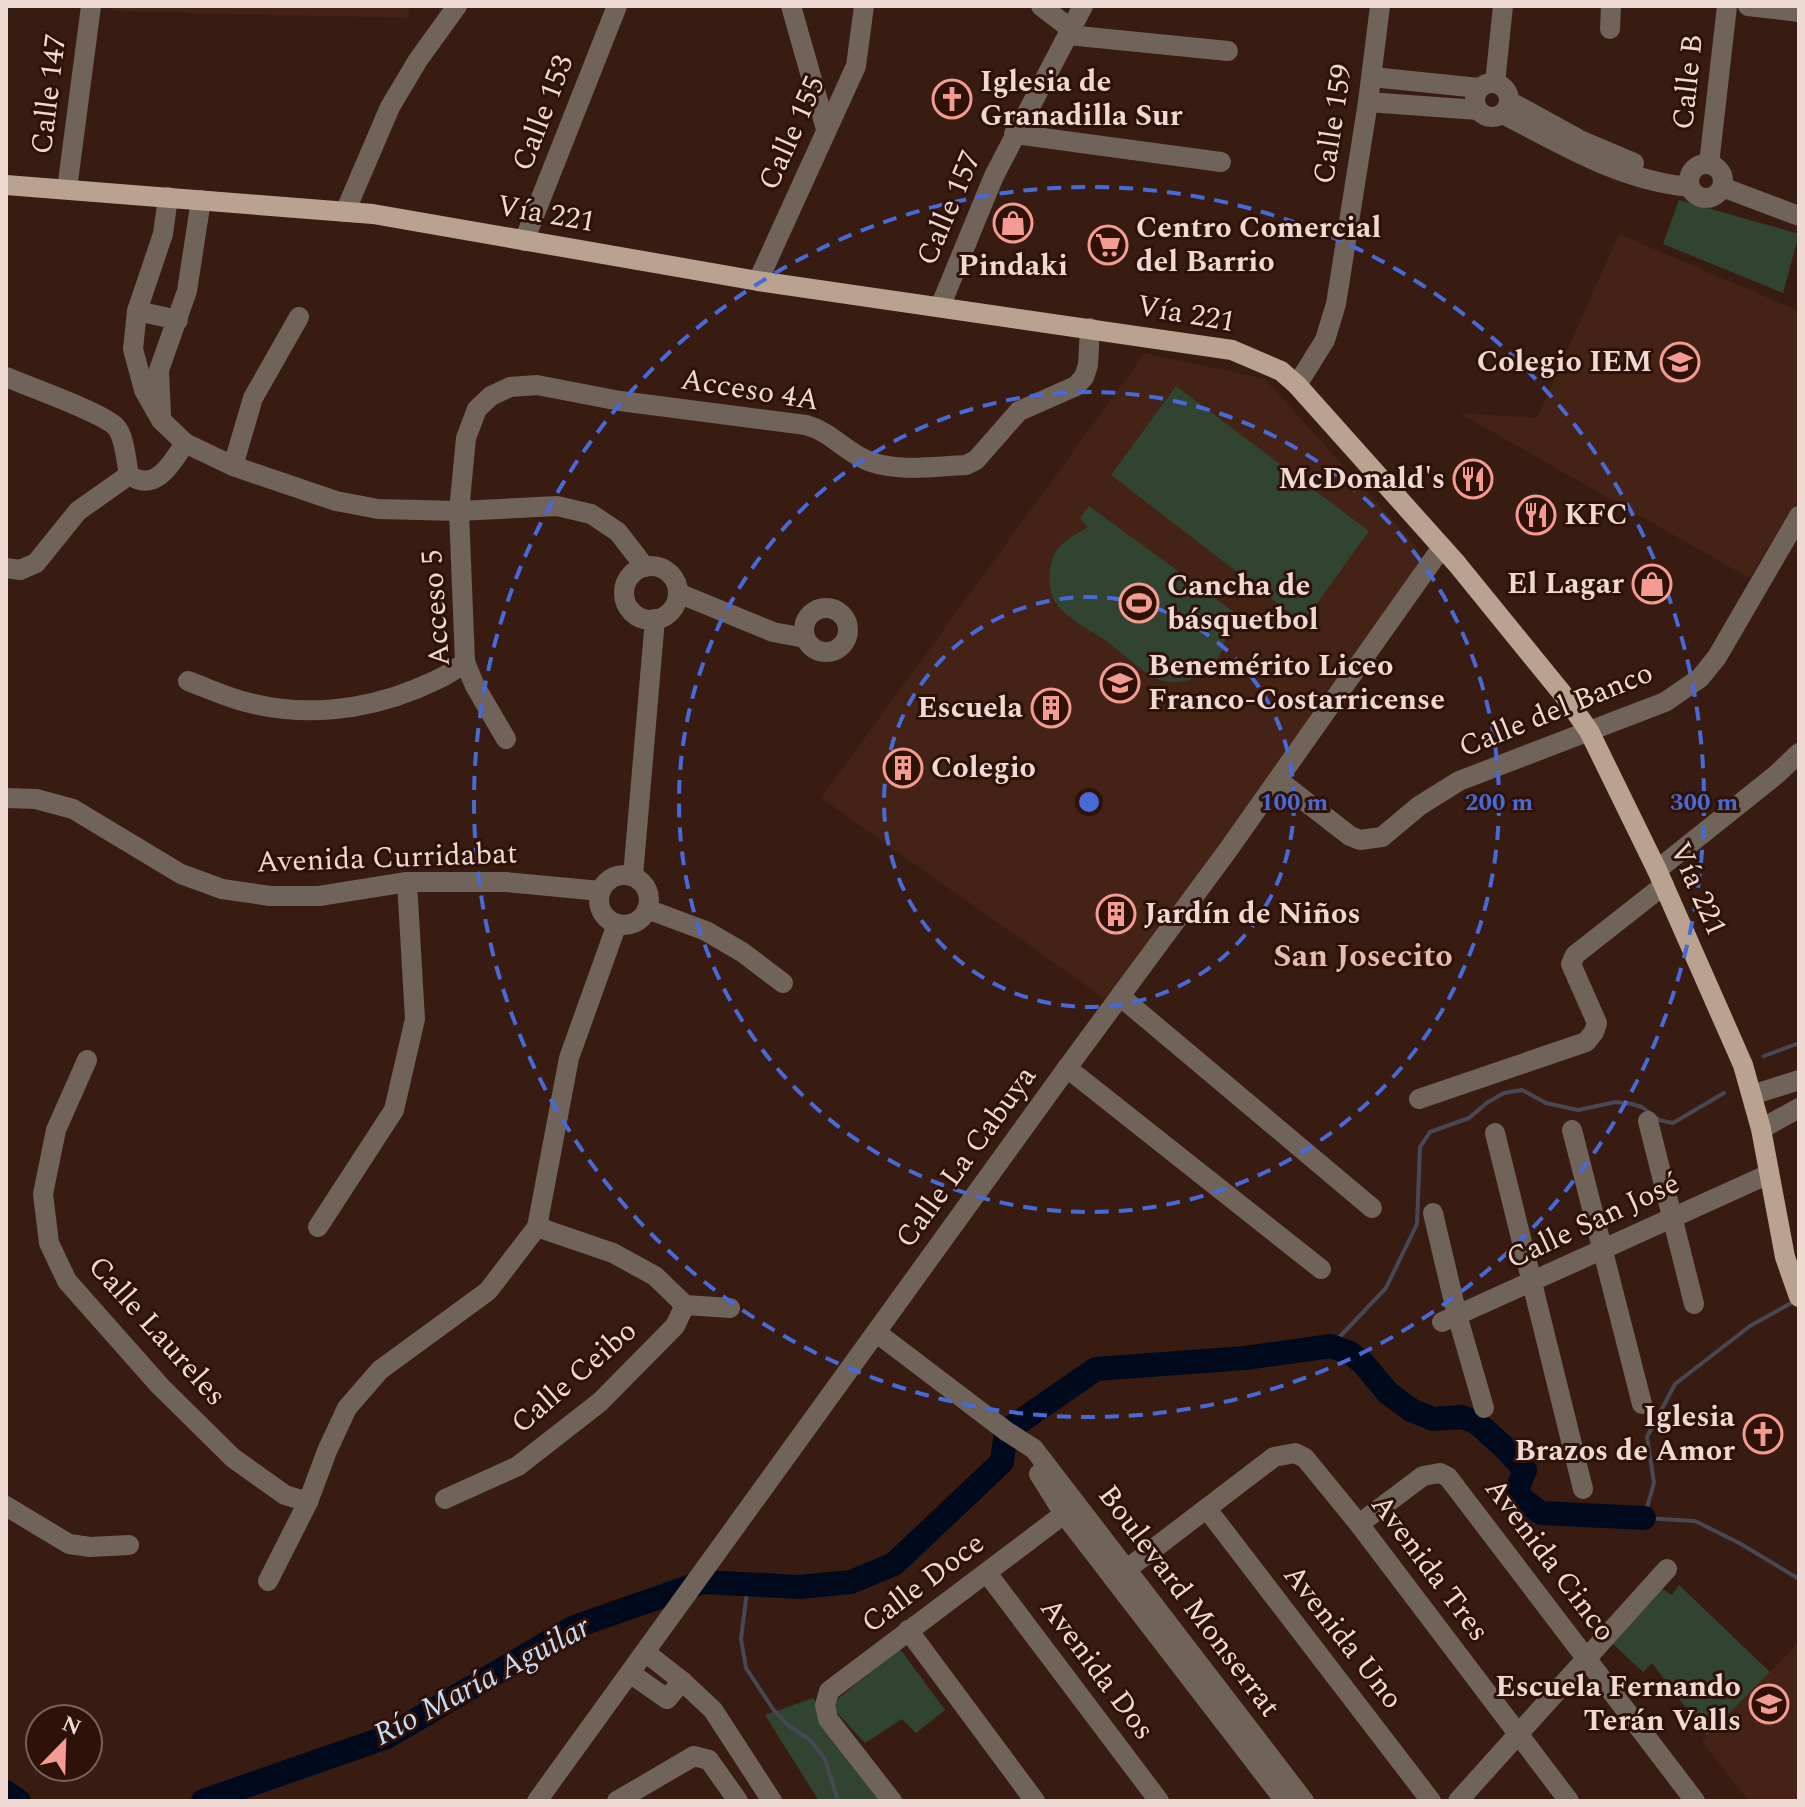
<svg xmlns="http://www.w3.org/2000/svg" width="1805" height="1807" viewBox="0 0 1805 1807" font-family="Spectral,serif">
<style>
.built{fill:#442215}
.green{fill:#314431}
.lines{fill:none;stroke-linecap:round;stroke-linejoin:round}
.stream{stroke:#474853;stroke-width:4}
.river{stroke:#000a1c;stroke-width:24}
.minor{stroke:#6f635a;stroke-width:20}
.major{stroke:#baa290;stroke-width:20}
.ring{fill:none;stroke:#476ad7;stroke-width:4;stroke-dasharray:14 10}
.labels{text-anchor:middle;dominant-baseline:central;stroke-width:6;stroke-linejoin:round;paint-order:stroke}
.poi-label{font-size:30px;font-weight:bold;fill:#eedad3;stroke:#2e1208;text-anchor:start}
.street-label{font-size:30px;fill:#eedad3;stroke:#2e1208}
.neighbourhood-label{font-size:32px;font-weight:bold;fill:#e3bcae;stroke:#2e1208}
.water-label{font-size:32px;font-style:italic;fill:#c4ddf8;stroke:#2e1208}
.centre{fill:#476ad7;stroke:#2e1208;stroke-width:4}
.ring-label{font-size:24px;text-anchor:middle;font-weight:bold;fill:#476ad7;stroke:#2e1208;stroke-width:6;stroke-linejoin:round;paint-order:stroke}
</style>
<rect width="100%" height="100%" fill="#381c11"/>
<g class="built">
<path d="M 112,6 L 410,6 L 408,18 L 112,11 Z"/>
<path d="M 1619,234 L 1799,311 L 1799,499 L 1749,578 L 1459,413 L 1537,418 Z"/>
<path d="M 1145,353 L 1265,379 L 1415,545 L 1420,557 L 1419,568 L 1108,1001 L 821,798 Z"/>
<path d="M 1799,1642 L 1799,1801 L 1749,1801 L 1702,1742 Z"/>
</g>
<g class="green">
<path d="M 1679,200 L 1799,234 L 1783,293 L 1663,244 Z"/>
<path d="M 1176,386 L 1369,531 L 1303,623 L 1111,475 Z"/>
<path d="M 1089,506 L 1245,620 L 1236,631 L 1225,626 C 1231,660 1192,693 1157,679 C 1142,672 1122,653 1108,642 C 1094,633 1067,618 1058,606 C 1045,591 1047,557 1062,544 C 1070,537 1080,532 1088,527 L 1080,518 Z"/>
<path d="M 1679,1585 L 1770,1672 L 1707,1736 L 1652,1663 L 1643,1672 L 1612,1643 L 1659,1591 L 1664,1590 L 1672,1595 Z"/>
<path d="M 900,1649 L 945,1710 L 916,1733 L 902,1719 L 865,1743 L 830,1705 Z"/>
<path d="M 813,1698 L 882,1801 L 819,1801 L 765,1715 Z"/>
</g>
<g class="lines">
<g class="stream">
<path d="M 1764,1056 L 1799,1043"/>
<path d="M 1793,1302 L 1750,1326 L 1675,1384 L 1647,1437 L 1654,1483 L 1644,1518 L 1695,1521 L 1741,1544 L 1799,1579"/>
<path d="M 1331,1346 L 1386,1288 L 1417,1224 L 1420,1147 L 1430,1132 L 1469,1118 L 1488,1102 L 1504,1093 L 1522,1090 L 1546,1103 L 1578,1110 L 1616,1102 L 1632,1104 L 1642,1107 L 1659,1120 L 1673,1123 L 1724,1093"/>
<path d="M 748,1584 L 741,1639 L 746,1668 L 773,1709 L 788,1725 L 810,1740 L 825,1759 L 838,1801"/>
</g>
<g class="river">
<path d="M 6,1792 L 19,1801"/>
<path d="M 203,1801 L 387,1737 L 574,1627 L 703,1582 L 799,1587 L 851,1582 L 894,1564 L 1002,1462 L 1006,1431 L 1096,1369 L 1245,1358 L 1331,1346 L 1350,1353 L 1362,1362 L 1388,1393 L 1411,1410 L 1433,1419 L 1462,1417 L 1476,1422 L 1504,1447 L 1525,1470 L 1517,1489 L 1523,1500 L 1541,1513 L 1644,1518"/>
</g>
<g class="minor">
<path d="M 791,6 L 826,129"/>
<path d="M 1041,6 L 1071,29"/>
<path d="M 1748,6 L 1799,12"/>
<path d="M 1610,29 L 1611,6"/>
<path d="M 1068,35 L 1228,51"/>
<path d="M 1372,77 L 1479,88"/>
<circle cx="1492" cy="100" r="17"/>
<path d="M 1495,83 L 1503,6"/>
<path d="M 1509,101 L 1582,141 L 1634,163"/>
<path d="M 1368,102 L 1478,110"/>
<path d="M 1503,114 C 1563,145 1621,181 1690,187"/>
<path d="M 1014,134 L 1221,162"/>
<path d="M 1709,164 L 1727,6"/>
<circle cx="1706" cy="181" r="17"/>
<path d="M 1722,187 L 1799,216"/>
<path d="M 67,189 L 91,6"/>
<path d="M 168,197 L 163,234 L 137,311 L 133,349 L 144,390 L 161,420 L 185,443 L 233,466 L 336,501 L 378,509 L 459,511 L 557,506 L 591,514 L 618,532 L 645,567"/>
<path d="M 345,212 L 390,107 L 418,60 L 457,6"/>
<path d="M 524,241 L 617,6"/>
<path d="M 758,281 L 856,66 L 864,6"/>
<path d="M 940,307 L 994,176 L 1083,6"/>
<path d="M 137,311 L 178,320"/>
<path d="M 6,377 C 27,386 104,413 116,427 C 125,437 126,461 129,475 C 156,493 172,463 185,443"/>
<path d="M 1297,385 L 1325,340 L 1336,304 L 1368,102 L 1380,6"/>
<path d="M 161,416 L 159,370 L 187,291 L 201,200"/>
<path d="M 233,466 L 253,398 L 299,317"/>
<circle cx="651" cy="593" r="27"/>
<path d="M 6,568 L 20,570 L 36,563 L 78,511 L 129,475"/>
<path d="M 678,593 L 773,632 L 805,638"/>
<circle cx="826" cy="630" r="22"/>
<path d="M 188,681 C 207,688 226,697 246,702 C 303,717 362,711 416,689 C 434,681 450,675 465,662"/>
<path d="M 506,739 L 475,686 L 465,662 L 459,511 L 466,438 L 477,409 L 491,396 L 510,387 L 537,385 L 620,401 L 806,425 C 832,432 847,454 871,462 C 900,472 937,466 966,465 L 976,460 L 1019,411 L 1076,386 L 1084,377 L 1088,365 L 1090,328"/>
<path d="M 1278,780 L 1350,836 L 1360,840 L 1382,837 L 1419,806 L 1459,781 L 1665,702 L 1684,689 L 1700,678 L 1717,657 L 1799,516"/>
<path d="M 6,798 L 36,799 L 73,809 L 181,874 L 222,889 L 270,896 L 319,896 L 407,882 L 506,882 L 600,891"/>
<path d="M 1657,870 L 1777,774 L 1799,753"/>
<circle cx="624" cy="900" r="25"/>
<path d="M 633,876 L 655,619"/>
<path d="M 647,909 L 706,931 L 742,952 L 783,983"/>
<path d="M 1121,997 L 1372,1208"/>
<path d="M 87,1060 L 56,1130 L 43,1194 L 49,1243 L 67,1281 L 160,1386 L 233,1458 L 285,1495 L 308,1502"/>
<path d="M 1067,1068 L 1321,1269"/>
<path d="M 1752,1095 L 1799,1080"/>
<path d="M 1419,1099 L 1586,1042 L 1594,1032 L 1597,1023 L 1571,964 L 1575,955 L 1664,885"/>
<path d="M 1648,1121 L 1694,1304"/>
<path d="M 1761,1129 L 1799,1108"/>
<path d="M 1572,1130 L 1642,1404"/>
<path d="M 1495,1133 L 1583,1489"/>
<path d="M 1433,1213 L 1457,1315 L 1484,1408"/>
<path d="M 318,1227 L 394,1110 L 415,1019 L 407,882"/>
<path d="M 537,1227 L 613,1253 L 655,1276 L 685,1305 L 730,1308"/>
<path d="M 1442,1322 L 1769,1174"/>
<path d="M 877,1333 L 1006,1431 L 1034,1449 L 1304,1801"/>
<path d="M 1039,1474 L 1064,1514 L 1285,1801"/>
<path d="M 445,1499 L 518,1466 L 600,1402 L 675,1326 L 685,1305"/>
<path d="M 6,1506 L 69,1544 L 90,1547 L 129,1545"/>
<path d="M 1207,1509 L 1431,1801"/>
<path d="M 1359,1524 L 1423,1476 L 1440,1473 L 1448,1477 L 1695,1801"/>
<path d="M 987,1573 L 1159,1801"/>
<path d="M 1114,1579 L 1274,1457 L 1295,1453 L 1305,1458 L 1359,1524 L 1569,1801"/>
<path d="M 268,1581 L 308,1502 L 327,1451 L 347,1408 L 380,1370 L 488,1291 L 537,1227 L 569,1058 L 617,924"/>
<path d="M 908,1630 L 1035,1801"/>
<path d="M 645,1652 L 682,1681 L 713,1710 L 772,1801"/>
<path d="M 630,1673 L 667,1699 L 682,1681"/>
<path d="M 537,1801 L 1067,1068 L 1228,850 L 1442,547"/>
<path d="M 617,1801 L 694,1756 L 709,1760 L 738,1801"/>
<path d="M 892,1801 L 828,1719 L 825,1705 L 829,1691 L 1064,1514"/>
<path d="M 1458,1801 L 1667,1569"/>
</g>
<path class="major" d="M 6,185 L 373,214 L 758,281 L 1232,350 L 1281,371 L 1297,385 L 1457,564 L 1566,698 L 1589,731 L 1657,870 L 1743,1065 L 1761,1129 L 1785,1257 L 1799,1297"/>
</g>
<g class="ring">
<circle cx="1089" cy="802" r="205"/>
<circle cx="1089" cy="802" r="410"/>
<circle cx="1089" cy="802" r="615"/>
</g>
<defs>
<symbol id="church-ring" viewBox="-11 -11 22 22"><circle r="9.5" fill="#2e1208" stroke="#f59c92" stroke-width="1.5"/><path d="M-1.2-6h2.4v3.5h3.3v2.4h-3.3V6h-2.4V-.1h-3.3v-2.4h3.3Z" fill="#f59c92"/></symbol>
<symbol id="shop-ring" viewBox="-11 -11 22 22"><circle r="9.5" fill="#2e1208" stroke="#f59c92" stroke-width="1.5"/><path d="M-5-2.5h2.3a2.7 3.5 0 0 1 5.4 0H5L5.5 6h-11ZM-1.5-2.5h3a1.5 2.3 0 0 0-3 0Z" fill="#f59c92"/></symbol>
<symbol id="supermarket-ring" viewBox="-11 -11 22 22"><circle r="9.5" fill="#2e1208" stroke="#f59c92" stroke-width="1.5"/><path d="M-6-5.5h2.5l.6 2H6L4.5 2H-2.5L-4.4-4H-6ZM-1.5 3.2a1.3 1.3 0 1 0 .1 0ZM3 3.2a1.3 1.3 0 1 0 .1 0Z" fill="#f59c92"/></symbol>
<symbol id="school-ring" viewBox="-11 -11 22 22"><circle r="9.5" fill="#2e1208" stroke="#f59c92" stroke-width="1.5"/><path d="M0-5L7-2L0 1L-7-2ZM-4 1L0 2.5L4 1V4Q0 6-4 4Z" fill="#f59c92"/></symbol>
<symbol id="restaurant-ring" viewBox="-11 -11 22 22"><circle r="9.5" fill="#2e1208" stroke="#f59c92" stroke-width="1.5"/><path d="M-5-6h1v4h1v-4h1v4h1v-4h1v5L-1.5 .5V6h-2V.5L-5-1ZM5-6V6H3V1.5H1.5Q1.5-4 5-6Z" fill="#f59c92"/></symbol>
<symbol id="stadium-ring" viewBox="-11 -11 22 22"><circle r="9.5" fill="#2e1208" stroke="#f59c92" stroke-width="1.5"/><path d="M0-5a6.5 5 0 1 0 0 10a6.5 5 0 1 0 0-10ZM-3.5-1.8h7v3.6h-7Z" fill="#f59c92"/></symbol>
<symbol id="building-ring" viewBox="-11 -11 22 22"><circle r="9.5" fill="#2e1208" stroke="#f59c92" stroke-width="1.5"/><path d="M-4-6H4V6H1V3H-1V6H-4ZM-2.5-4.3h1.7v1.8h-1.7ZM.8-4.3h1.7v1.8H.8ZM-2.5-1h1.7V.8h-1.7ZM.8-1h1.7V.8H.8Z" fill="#f59c92"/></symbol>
</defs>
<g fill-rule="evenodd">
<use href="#church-ring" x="930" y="77" width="44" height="44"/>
<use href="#shop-ring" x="991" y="201" width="44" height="44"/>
<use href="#supermarket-ring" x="1086" y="223" width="44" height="44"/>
<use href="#school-ring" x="1658" y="340" width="44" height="44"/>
<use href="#restaurant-ring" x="1451" y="457" width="44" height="44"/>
<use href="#restaurant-ring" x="1514" y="493" width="44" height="44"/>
<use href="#shop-ring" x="1630" y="562" width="44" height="44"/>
<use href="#stadium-ring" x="1117" y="581" width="44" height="44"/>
<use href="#school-ring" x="1098" y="661" width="44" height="44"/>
<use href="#building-ring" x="1029" y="686" width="44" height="44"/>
<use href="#building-ring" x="881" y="746" width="44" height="44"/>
<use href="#building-ring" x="1094" y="892" width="44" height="44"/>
<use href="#church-ring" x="1741" y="1412" width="44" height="44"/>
<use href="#school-ring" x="1747" y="1682" width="44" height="44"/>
</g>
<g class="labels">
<g class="poi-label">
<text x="980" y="82">Iglesia de<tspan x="980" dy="34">Granadilla Sur</tspan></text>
<text x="1136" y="228">Centro Comercial<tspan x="1136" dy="34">del Barrio</tspan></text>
<text x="1013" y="266" text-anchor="middle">Pindaki</text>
<text x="1652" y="362" text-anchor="end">Colegio IEM</text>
<text x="1445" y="479" text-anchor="end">McDonald's</text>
<text x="1564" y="515">KFC</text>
<text x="1624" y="584" text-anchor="end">El Lagar</text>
<text x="1167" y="586">Cancha de<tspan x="1167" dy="34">básquetbol</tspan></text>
<text x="1148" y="666">Benemérito Liceo<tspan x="1148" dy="34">Franco-Costarricense</tspan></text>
<text x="1023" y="708" text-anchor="end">Escuela</text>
<text x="931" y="768">Colegio</text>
<text x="1144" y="914">Jardín de Niños</text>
<text x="1735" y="1417" text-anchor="end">Iglesia<tspan x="1735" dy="34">Brazos de Amor</tspan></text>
<text x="1741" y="1687" text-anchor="end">Escuela Fernando<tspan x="1741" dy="34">Terán Valls</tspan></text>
</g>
<g class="street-label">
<text transform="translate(1688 82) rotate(-84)">Calle B</text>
<text transform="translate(49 94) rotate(-83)">Calle 147</text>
<text transform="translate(543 113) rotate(-69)">Calle 153</text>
<text transform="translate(1333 124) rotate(-81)">Calle 159</text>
<text transform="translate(792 133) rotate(-66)">Calle 155</text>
<text transform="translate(949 208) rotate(-67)">Calle 157</text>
<text transform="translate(546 214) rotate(10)">Vía 221</text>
<text transform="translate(1186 314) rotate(10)">Vía 221</text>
<text transform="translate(750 390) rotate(9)">Acceso 4A</text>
<text transform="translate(436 608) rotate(-94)">Acceso 5</text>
<text transform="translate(1556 710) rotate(-22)">Calle del Banco</text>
<text transform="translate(387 858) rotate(-2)">Avenida Curridabat</text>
<text transform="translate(1698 889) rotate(66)">Vía 221</text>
<text transform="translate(966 1157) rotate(-54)">Calle La Cabuya</text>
<text transform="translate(1593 1221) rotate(-25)">Calle San José</text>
<text transform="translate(157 1331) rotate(48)">Calle Laureles</text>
<text transform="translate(574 1377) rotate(-41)">Calle Ceibo</text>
<text transform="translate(1550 1560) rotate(53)">Avenida Cinco</text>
<text transform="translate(1430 1568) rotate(53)">Avenida Tres</text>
<text transform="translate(923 1583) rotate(-37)">Calle Doce</text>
<text transform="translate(1189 1601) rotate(53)">Boulevard Monserrat</text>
<text transform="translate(1343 1637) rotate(52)">Avenida Uno</text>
<text transform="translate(1097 1669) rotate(53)">Avenida Dos</text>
</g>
<g class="neighbourhood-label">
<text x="1363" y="956">San Josecito</text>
</g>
<g class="water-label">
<text transform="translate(482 1681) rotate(-28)">Río María Aguilar</text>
</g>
</g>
<circle cx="1089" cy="802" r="12" class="centre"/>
<g class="ring-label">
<text x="1294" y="810">100 m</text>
<text x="1499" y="810">200 m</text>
<text x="1704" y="810">300 m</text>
</g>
<rect width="1805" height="1807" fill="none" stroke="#eedad3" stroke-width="16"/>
<g transform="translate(64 1743) rotate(23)"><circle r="38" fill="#2e1208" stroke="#7b6259" stroke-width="2"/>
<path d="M0-6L14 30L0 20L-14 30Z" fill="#f59c92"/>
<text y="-12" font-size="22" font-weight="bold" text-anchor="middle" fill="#eedad3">N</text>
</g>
</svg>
